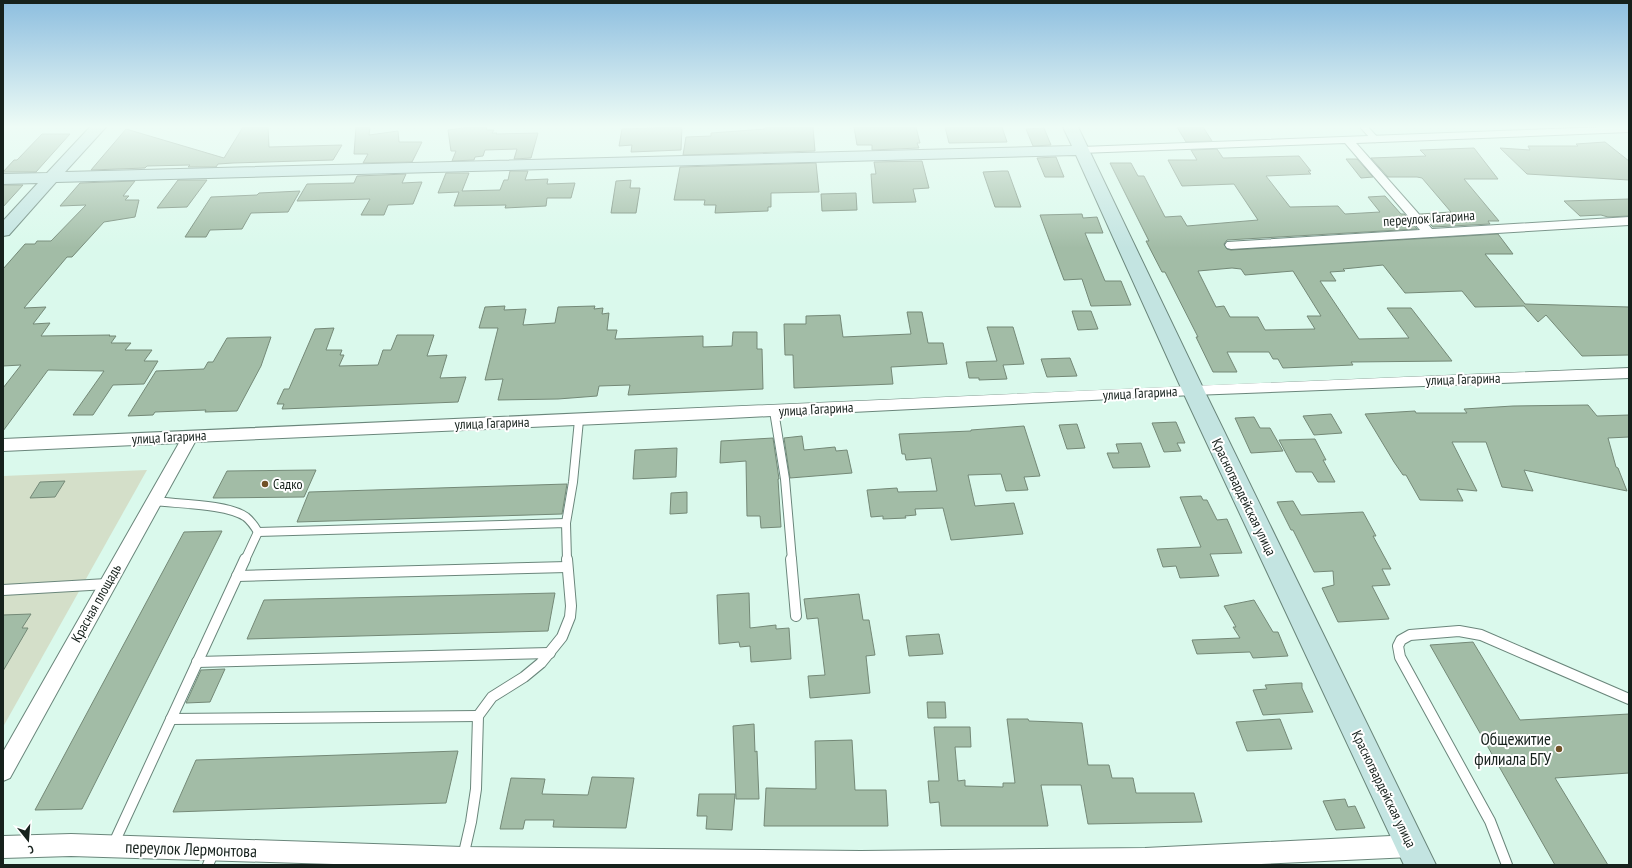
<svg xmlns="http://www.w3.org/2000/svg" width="1632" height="868" viewBox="0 0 1632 868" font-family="'PT Sans Narrow',sans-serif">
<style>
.green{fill:#d4dfc9}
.building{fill:#a2bca6;stroke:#748977;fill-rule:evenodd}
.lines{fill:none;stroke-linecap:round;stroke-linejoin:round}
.lane-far2-casing{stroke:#6a867b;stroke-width:8}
.lane-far1-casing{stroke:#6a867b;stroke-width:10}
.lane-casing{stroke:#6a867b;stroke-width:12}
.street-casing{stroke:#6a867b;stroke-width:2}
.secondary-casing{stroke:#6a867b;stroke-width:2}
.lane-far2{stroke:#fff;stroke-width:6}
.lane-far1{stroke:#fff;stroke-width:8}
.lane{stroke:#fff;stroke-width:10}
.street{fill:#fff;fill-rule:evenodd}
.secondary{fill:#c3e4e1;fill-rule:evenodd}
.poi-dot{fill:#715127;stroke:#fff;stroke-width:1.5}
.labels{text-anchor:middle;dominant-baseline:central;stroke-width:4;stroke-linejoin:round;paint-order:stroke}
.street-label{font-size:14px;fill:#16211c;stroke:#fff}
.poi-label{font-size:14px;fill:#16211c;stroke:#fff;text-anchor:start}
.near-poi-label{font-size:17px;fill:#16211c;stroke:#fff;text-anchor:end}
.near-street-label{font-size:17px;fill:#16211c;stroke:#fff}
</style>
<rect width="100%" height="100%" fill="#daf9ec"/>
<path class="green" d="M 147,470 L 3,727 L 3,476 Z"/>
<g class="building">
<path d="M 243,127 L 268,127 L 269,147 L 342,145 L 333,160 L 233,163 L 218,164 L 216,167 L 188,167 L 190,165 L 147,166 L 145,168 L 91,170 L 126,129 L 224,158 Z"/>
<path d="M 356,127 L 370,127 L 369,135 L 398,131 L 399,142 L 422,142 L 412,162 L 363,163 L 368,154 L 354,154 Z"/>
<path d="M 470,127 L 486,127 L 487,130 L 494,130 L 492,133 L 497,133 L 496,134 L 538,133 L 531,158 L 514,159 L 517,149 L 485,150 L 483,156 L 475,157 L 474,160 L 452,161 L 456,151 L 451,151 L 448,130 Z"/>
<path d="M 682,127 L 681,150 L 631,152 L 632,145 L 619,146 L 622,129 Z"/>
<path d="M 765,127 L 813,127 L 815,151 L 683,155 L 686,137 L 711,136 L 711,133 L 765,129 Z"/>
<path d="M 854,127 L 916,127 L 920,143 L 917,143 L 919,148 L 872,150 L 872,145 L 857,145 Z"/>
<path d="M 945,127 L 1002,127 L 1007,142 L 949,143 Z"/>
<path d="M 1177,127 L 1203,127 L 1212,141 L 1186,142 Z"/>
<path d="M 1044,128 L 1051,145 L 1033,146 L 1026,129 Z"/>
<path d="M 42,134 L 70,134 L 36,172 L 3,172 L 14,160 L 17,160 Z"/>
<path d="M 1605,142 L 1629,161 L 1629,180 L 1527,174 L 1500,148 L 1530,150 L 1528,146 L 1578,146 L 1576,144 Z"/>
<path d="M 1474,148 L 1498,179 L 1464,179 L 1499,221 L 1488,221 L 1490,224 L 1433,227 L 1420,214 L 1451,212 L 1422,178 L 1417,177 L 1388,177 L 1371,158 L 1426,156 L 1420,150 Z"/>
<path d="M 1217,149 L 1223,158 L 1299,156 L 1311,171 L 1308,171 L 1311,174 L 1266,176 L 1290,207 L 1338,206 L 1345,214 L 1380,212 L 1368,197 L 1385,196 L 1401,214 L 1404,214 L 1417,229 L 1227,240 L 1224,244 L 1227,249 L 1231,250 L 1498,234 L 1513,254 L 1485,254 L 1525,304 L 1629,307 L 1629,355 L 1582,356 L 1546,315 L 1538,322 L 1524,306 L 1475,307 L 1462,291 L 1405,293 L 1383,265 L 1343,269 L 1345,271 L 1330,272 L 1336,281 L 1320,281 L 1359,339 L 1409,338 L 1387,308 L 1411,308 L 1452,361 L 1351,362 L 1353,365 L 1283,368 L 1278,359 L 1273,359 L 1269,352 L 1227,352 L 1237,372 L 1213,372 L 1196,337 L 1198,337 L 1165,272 L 1162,272 L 1146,241 L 1149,241 L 1110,163 L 1131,163 L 1138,176 L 1144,176 L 1165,217 L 1181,216 L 1187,226 L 1258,220 L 1234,184 L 1182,186 L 1168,160 L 1197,160 L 1191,150 ZM 1232,268 L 1241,269 L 1245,275 L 1293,271 L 1321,316 L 1307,316 L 1315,329 L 1265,330 L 1258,317 L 1230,317 L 1224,306 L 1216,307 L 1198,271 Z"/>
<path d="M 1056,157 L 1064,177 L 1045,177 L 1037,158 Z"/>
<path d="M 1346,159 L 1357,159 L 1373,177 L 1361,178 Z"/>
<path d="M 922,161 L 929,188 L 913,189 L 916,202 L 873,203 L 871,174 L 876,174 L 874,162 Z"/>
<path d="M 816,163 L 819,192 L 771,193 L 771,207 L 768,207 L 768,211 L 715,213 L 716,205 L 704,205 L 705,200 L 674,200 L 680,167 Z"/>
<path d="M 510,171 L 528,171 L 525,180 L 548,179 L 547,184 L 575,183 L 571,198 L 547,198 L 546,206 L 505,208 L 506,205 L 454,206 L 459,192 L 438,193 L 446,173 L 469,173 L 462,191 L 500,190 L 504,180 L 508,180 Z"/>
<path d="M 1002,171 L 1008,171 L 1021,207 L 995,207 L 983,172 Z"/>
<path d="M 406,174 L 402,183 L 422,182 L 413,204 L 388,205 L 384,215 L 361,215 L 370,199 L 297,201 L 307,184 L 354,183 L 357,176 Z"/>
<path d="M 178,180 L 207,180 L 187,207 L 157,208 Z"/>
<path d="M 631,180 L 630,188 L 640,188 L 636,213 L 611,213 L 616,181 Z"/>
<path d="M 135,181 L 123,196 L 129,196 L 125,200 L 139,200 L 135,217 L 104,222 L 72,257 L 67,257 L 24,308 L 46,307 L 33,324 L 50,323 L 41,336 L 110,335 L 109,336 L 116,336 L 111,343 L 131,343 L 125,350 L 152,350 L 144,361 L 158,361 L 144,384 L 113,385 L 93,415 L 73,415 L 104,371 L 48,370 L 3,431 L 3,388 L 21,365 L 3,366 L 3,269 L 25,244 L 35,244 L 37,241 L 51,241 L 86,205 L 60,206 L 80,183 Z"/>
<path d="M 3,185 L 23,185 L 3,207 Z"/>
<path d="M 300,191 L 288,212 L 251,213 L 242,229 L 210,230 L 206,237 L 185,237 L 211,197 L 257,195 L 259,193 Z"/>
<path d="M 856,193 L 857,210 L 822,211 L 821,194 Z"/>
<path d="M 1629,199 L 1629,216 L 1608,217 L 1601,215 L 1580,216 L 1564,201 Z"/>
<path d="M 1082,214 L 1083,218 L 1097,217 L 1103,233 L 1085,233 L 1105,281 L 1121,281 L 1131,305 L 1091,306 L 1082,279 L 1064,280 L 1040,215 Z"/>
<path d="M 505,306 L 504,310 L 526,309 L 523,325 L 555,323 L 558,307 L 595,306 L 594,309 L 603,308 L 602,314 L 609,313 L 607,330 L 617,330 L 615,339 L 703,336 L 703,347 L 732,346 L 733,332 L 757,332 L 757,349 L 762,349 L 763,389 L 628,395 L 630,385 L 599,386 L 597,396 L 558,399 L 498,400 L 503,379 L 485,380 L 498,328 L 479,328 L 485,307 Z"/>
<path d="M 1072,311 L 1091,311 L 1098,329 L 1078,330 Z"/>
<path d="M 907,312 L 922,312 L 928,343 L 943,343 L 947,364 L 891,367 L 893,384 L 794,388 L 793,355 L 785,355 L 784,324 L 806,324 L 806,316 L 840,315 L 843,337 L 911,334 Z"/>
<path d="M 987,327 L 1013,327 L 1024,364 L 1003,365 L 1007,379 L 979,380 L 979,378 L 969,378 L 966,362 L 997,361 Z"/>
<path d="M 334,328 L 326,350 L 342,350 L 340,355 L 344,355 L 339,366 L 378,365 L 383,350 L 391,350 L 397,335 L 434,335 L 427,356 L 447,355 L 440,378 L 466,377 L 458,402 L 282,409 L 284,404 L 277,404 L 284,389 L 289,389 L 315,329 Z"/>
<path d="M 271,337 L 261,366 L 237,411 L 205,412 L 206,410 L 155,412 L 153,415 L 128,416 L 156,371 L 204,369 L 208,362 L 213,362 L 227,338 Z"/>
<path d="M 1070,358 L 1077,376 L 1047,377 L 1041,359 Z"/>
<path d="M 1588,405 L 1597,416 L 1629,415 L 1629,437 L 1608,438 L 1616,467 L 1618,468 L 1627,491 L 1524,470 L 1533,491 L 1502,487 L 1486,442 L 1452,442 L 1477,491 L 1457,489 L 1463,501 L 1420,500 L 1406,475 L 1403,475 L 1394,462 L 1365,414 L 1415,411 L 1416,413 L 1467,413 L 1464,409 L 1513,406 Z"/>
<path d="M 1331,414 L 1342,433 L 1314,435 L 1303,416 Z"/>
<path d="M 1254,417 L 1260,428 L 1270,428 L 1283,451 L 1251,453 L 1235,418 Z"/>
<path d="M 1176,422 L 1185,443 L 1177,443 L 1181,451 L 1164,452 L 1152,423 Z"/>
<path d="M 1077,424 L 1085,448 L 1067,449 L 1059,425 Z"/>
<path d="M 1024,426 L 1040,476 L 1024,477 L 1028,490 L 1006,491 L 1001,474 L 968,475 L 975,506 L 1014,503 L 1023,534 L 951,540 L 943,508 L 915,509 L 916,515 L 905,516 L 906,518 L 883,519 L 883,516 L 871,517 L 867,490 L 897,488 L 898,492 L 937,491 L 931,458 L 906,460 L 905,454 L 902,454 L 899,434 L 971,431 L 971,430 Z"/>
<path d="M 802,436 L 804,450 L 835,447 L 836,451 L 847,450 L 852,473 L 790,478 L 784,438 Z"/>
<path d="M 773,438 L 779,479 L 778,479 L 781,527 L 761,528 L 760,516 L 747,516 L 746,461 L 720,463 L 721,441 Z"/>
<path d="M 1315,439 L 1326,460 L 1323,460 L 1335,482 L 1318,482 L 1312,472 L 1296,472 L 1279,440 Z"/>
<path d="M 1141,443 L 1150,467 L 1113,468 L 1107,453 L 1119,453 L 1116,444 Z"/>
<path d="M 677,448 L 676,477 L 633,479 L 635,450 Z"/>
<path d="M 316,470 L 304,497 L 213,498 L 227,471 Z"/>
<path d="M 65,481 L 55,497 L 30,498 L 40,482 Z"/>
<path d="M 567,484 L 562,514 L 297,522 L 309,492 Z"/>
<path d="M 687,492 L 687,513 L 670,514 L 671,493 Z"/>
<path d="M 1201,496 L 1203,500 L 1207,500 L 1217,520 L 1227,519 L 1242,553 L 1210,554 L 1219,576 L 1180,578 L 1176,566 L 1163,567 L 1157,549 L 1201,547 L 1180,497 Z"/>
<path d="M 1293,501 L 1301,515 L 1363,512 L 1376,536 L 1373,536 L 1391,569 L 1382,569 L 1390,585 L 1372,586 L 1389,619 L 1338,622 L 1322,588 L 1334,585 L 1333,571 L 1314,572 L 1293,530 L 1291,530 L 1277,502 Z"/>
<path d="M 222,531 L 82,809 L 35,810 L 184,532 Z"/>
<path d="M 555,593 L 548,631 L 247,639 L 264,600 Z"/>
<path d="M 749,593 L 750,628 L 776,625 L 776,629 L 789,628 L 791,659 L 751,662 L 750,646 L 740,647 L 739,642 L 719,644 L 717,595 Z"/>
<path d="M 859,594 L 863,620 L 869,620 L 875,655 L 866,656 L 870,693 L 810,698 L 808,676 L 825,675 L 818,618 L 807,619 L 804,599 Z"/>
<path d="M 1254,600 L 1273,632 L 1278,632 L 1288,656 L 1253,658 L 1250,652 L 1197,654 L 1192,640 L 1240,638 L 1233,627 L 1236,627 L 1224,606 Z"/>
<path d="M 31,614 L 22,628 L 28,628 L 3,671 L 3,615 Z"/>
<path d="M 939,634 L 943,654 L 909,656 L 906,636 Z"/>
<path d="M 1473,642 L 1520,720 L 1629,714 L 1629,773 L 1555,778 L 1608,865 L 1555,865 L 1430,645 Z"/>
<path d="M 225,669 L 210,702 L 186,703 L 201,670 Z"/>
<path d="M 1296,683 L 1302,683 L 1302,688 L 1313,712 L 1263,715 L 1253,690 L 1267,689 L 1265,685 Z"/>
<path d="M 927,702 L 945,702 L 946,718 L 928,718 Z"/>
<path d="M 1007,719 L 1028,719 L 1029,721 L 1082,723 L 1088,765 L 1109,765 L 1112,778 L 1133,778 L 1136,793 L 1194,793 L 1202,822 L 1088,824 L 1081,785 L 1041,785 L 1048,826 L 941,826 L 939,802 L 930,803 L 928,781 L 939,781 L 934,727 L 970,727 L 971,747 L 955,747 L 958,781 L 965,780 L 965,786 L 1003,787 L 1003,783 L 1015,783 Z"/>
<path d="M 1280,719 L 1292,749 L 1247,751 L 1236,722 Z"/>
<path d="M 754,724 L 755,752 L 757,751 L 759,799 L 736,799 L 733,726 Z"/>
<path d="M 852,740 L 855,790 L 886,790 L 888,826 L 764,826 L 766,788 L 816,789 L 815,741 Z"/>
<path d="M 458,751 L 446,803 L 173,812 L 196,760 Z"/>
<path d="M 592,777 L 634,778 L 626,828 L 553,827 L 554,820 L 525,820 L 523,829 L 500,829 L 511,778 L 545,779 L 542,794 L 588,795 Z"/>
<path d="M 699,794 L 735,794 L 732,830 L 706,829 L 707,816 L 697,816 Z"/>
<path d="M 1345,799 L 1348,807 L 1355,806 L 1365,828 L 1336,830 L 1323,801 Z"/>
</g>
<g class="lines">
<defs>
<path id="lane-far2" d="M 1364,127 L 1375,139"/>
<g id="lane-far1">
<path d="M 774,411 L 785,479 L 792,560"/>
<path d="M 154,501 C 178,504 228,504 246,517 C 251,521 255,527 258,532"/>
<path d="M 566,523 L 573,482 L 579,420"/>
<path d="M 258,532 L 566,523 L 567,560"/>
<path d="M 245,560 L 258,532"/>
</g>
<g id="lane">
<path d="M 791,559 L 796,616"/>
<path d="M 237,576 L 567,567"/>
<path d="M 3,590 L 107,584"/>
<path d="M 197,662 L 550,653"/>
<path d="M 171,719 L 478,716"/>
<path d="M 113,845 L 245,559"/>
<path d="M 463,857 L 471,822 L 476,789 L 478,716 L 492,697 L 524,677 L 541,663 L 562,637 L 570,617 L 571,606 L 567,559"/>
<path d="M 208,865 L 214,851"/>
<path d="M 1507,865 L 1490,821 L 1400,657 L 1398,646 L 1401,640 L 1410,635 L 1459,631 L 1481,635 L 1629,699"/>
</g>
<g id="street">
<path d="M 1606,127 L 1629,127 L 1629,132 L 1356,143 L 1432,229 L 1629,217 L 1629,225 L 1231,249 L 1227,248 L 1225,245 L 1227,242 L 1420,230 L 1345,143 L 1081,153 L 1076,150 L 1081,147 Z"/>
<path d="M 1629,368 L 1629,378 L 1193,395 L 711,419 L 195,442 L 10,778 L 3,781 L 3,752 L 179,443 L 3,451 L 3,439 C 545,416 1087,389 1629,368 Z"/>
<path d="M 71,834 L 463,847 L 861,851 L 1145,848 L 1411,835 L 1418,839 L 1422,846 L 1418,853 L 1411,857 L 1239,865 L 365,865 L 71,856 L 3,858 L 3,836 Z"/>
</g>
<path id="secondary" d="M 90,127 L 106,127 L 65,172 L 1072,146 L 1063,127 L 1078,127 L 1204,390 L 1436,865 L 1404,865 L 1182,390 L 1076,155 L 56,182 L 9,235 L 3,236 L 3,221 L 38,183 L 3,184 L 3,174 L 47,173 Z"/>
</defs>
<use href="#lane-far2" class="lane-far2-casing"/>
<use href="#lane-far1" class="lane-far1-casing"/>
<use href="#lane" class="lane-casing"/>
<use href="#street" class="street-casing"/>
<use href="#secondary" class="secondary-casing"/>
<use href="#lane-far2" class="lane-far2"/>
<use href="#lane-far1" class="lane-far1"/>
<use href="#lane" class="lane"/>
<use href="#street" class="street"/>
<use href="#secondary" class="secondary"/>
</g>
<linearGradient id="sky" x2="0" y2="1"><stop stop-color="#8dbedf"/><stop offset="0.51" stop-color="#eefcf6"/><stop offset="1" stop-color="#eefcf6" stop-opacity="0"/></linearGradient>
<rect width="1632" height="248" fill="url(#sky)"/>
<g class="poi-dot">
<circle cx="265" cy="484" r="4"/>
<circle cx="1559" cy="749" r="4"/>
</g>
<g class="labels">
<g class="street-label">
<text transform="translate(1429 218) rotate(-4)">переулок Гагарина</text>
<text transform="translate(1463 379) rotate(-2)">улица Гагарина</text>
<text transform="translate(1140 393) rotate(-3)">улица Гагарина</text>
<text transform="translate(816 409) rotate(-3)">улица Гагарина</text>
<text transform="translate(492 423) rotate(-2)">улица Гагарина</text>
<text transform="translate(169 437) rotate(-3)">улица Гагарина</text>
<text transform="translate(1244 497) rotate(64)">Красногвардейская улица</text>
<text transform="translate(96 603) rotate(-61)">Красная площадь</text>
<text transform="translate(1384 789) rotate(64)">Красногвардейская улица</text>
</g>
<g class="poi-label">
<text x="273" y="484">Садко</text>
</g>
<g class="near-poi-label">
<text x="1551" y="739">Общежитие<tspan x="1551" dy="20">филиала БГУ</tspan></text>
</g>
<g class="near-street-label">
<text transform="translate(191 849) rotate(2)">переулок Лермонтова</text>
</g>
</g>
<rect width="1632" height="868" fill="none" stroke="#16211c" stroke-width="8"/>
<g transform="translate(28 840) rotate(163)" stroke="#ffffff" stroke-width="3" paint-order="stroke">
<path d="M0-3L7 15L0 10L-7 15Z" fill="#16211c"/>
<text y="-6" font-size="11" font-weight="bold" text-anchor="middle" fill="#16211c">С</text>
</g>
</svg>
